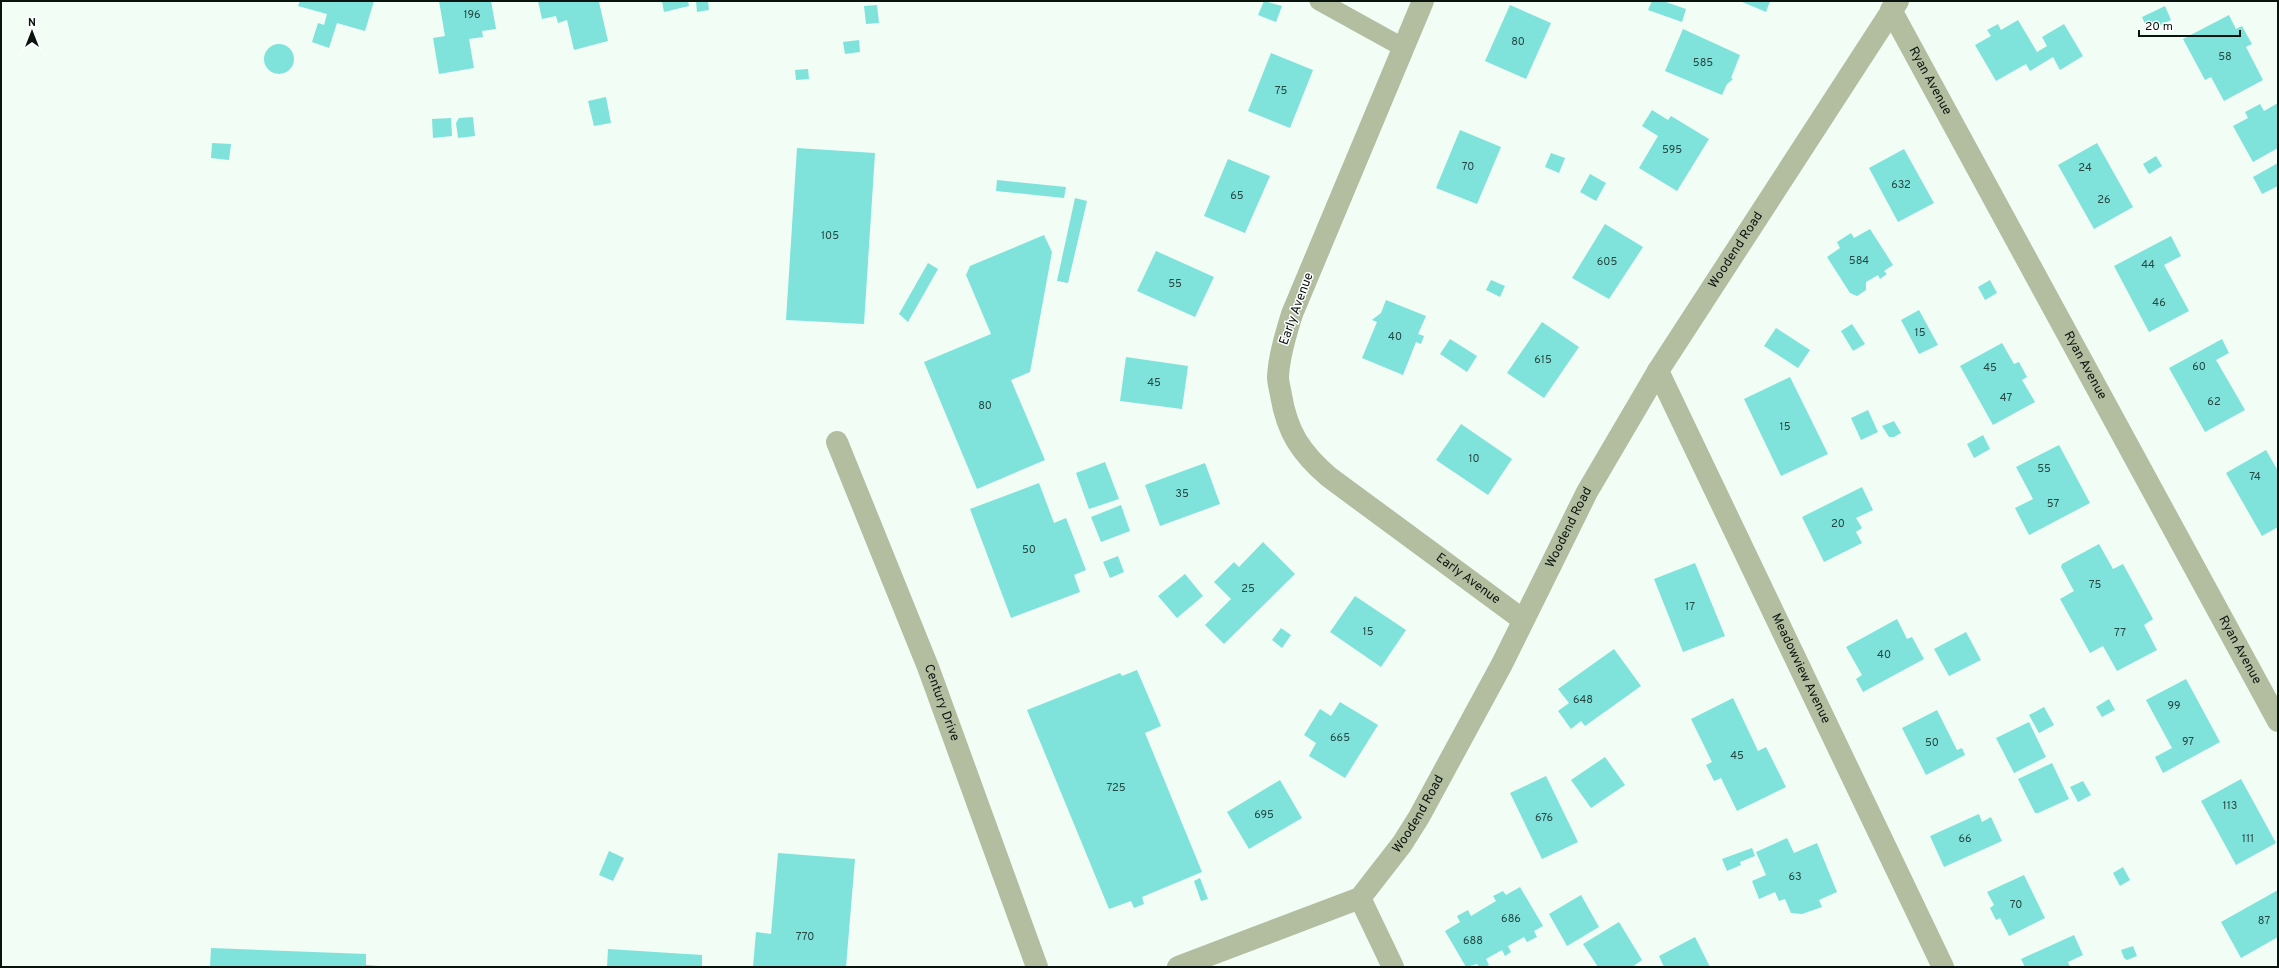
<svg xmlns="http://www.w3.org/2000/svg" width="2279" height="968" viewBox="0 0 2279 968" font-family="Overpass,sans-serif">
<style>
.building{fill:#7fe3dc}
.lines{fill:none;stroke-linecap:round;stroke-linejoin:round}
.service{stroke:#b3bda0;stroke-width:19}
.minor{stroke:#b3bda0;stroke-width:22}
.labels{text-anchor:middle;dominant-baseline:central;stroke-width:3;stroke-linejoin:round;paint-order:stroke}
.number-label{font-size:11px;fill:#264842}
.street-label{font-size:13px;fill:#09140e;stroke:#fff}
</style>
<rect width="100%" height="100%" fill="#f1fdf5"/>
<g class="building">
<path d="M 300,1 L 374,1 L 365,31 L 337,23 L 329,48 L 312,42 L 318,23 L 324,25 L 327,14 L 298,6 Z"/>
<path d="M 439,1 L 491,1 L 496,29 L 482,31 L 483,37 L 469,39 L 474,68 L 439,74 L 433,38 L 445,36 Z"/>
<path d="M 538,1 L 599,2 L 608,41 L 574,50 L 567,20 L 558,23 L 556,16 L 542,19 Z"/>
<path d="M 662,1 L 688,1 L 689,6 L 664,12 Z"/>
<path d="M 696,1 L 708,1 L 709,10 L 697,12 Z"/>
<path d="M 1264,1 L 1282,6 L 1276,22 L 1258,15 Z"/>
<path d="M 1652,1 L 1663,1 L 1686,9 L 1682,22 L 1648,10 Z"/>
<path d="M 1740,1 L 1770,1 L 1766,12 Z"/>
<path d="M 877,5 L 879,23 L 866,24 L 864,6 Z"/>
<path d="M 1510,5 L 1551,23 L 1526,79 L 1485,61 Z"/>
<path d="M 2165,6 L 2171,20 L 2148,31 L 2142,17 Z"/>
<path d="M 2229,15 L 2236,29 L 2242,26 L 2252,44 L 2246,47 L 2263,80 L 2224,101 L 2211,77 L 2205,80 L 2183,39 Z"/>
<path d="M 2018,20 L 2037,52 L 2047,46 L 2042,37 L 2064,24 L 2083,56 L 2060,70 L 2053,57 L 2030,71 L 2026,64 L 1996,81 L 1975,45 L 1991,36 L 1987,30 L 1998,24 L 2001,30 Z"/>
<path d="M 1683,29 L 1740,55 L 1731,78 L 1733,79 L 1727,84 L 1722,95 L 1665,71 Z"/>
<path d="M 859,40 L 860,52 L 845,54 L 843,42 Z"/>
<circle cx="279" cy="59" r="15"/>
<path d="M 1271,53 L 1313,70 L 1290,128 L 1248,111 Z"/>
<path d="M 808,69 L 809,79 L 796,80 L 795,70 Z"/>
<path d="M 606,97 L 611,123 L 594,126 L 588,101 Z"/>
<path d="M 2278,103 L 2278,148 L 2253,162 L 2233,126 L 2248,118 L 2245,112 L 2260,104 L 2264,111 Z"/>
<path d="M 1652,110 L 1668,120 L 1671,116 L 1709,139 L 1677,191 L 1639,168 L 1658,136 L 1642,126 Z"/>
<path d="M 473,117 L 475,136 L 458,138 L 456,123 L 459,118 Z"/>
<path d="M 451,118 L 452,136 L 433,138 L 432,119 Z"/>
<path d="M 1460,130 L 1501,147 L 1477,204 L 1436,188 Z"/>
<path d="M 212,143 L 231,144 L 229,160 L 211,158 Z"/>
<path d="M 2097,143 L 2133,207 L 2094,229 L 2058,165 Z"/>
<path d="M 797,148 L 875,153 L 864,324 L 786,320 Z"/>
<path d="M 1904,149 L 1934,203 L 1898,222 L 1869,168 Z"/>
<path d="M 1551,153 L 1565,158 L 1559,173 L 1545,167 Z"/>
<path d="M 2156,156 L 2162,166 L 2149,174 L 2143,164 Z"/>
<path d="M 1228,159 L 1270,176 L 1245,233 L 1204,216 Z"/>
<path d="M 2278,163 L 2278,186 L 2262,194 L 2253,177 Z"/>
<path d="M 1590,174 L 1606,183 L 1596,201 L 1580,192 Z"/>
<path d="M 997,180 L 1066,187 L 1064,198 L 996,191 Z"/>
<path d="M 1075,198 L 1087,201 L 1068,283 L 1057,281 Z"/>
<path d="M 1605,224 L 1643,247 L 1609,299 L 1572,278 Z"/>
<path d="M 1870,229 L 1893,265 L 1884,271 L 1887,274 L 1880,279 L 1878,275 L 1866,282 L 1866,290 L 1857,296 L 1850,293 L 1827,257 L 1840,248 L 1837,242 L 1851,233 L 1854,238 Z"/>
<path d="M 1044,235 L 1052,252 L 1030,372 L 1011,380 L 1045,460 L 977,489 L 924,362 L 991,334 L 966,275 L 970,266 Z"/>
<path d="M 2171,236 L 2181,256 L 2164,265 L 2189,311 L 2149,332 L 2114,266 Z"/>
<path d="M 1156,251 L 1214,277 L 1195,317 L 1137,291 Z"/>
<path d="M 928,263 L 938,269 L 908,322 L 899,314 Z"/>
<path d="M 1491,280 L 1505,286 L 1500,297 L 1486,290 Z"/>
<path d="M 1990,280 L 1997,293 L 1985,300 L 1978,287 Z"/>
<path d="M 1386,300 L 1426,316 L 1418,334 L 1424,336 L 1421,344 L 1416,342 L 1403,375 L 1362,358 L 1377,322 L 1372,320 L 1381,313 Z"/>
<path d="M 1919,310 L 1938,345 L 1919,354 L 1901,320 Z"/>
<path d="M 1542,322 L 1579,347 L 1544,398 L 1507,373 Z"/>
<path d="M 1852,324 L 1865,344 L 1853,351 L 1841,331 Z"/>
<path d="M 1776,328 L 1810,350 L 1798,368 L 1764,346 Z"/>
<path d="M 1450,339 L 1477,356 L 1467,372 L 1440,354 Z"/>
<path d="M 2222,339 L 2229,353 L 2216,360 L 2245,410 L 2205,432 L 2169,368 Z"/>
<path d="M 2002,343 L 2014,364 L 2019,362 L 2027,377 L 2022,380 L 2035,402 L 1993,425 L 1960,366 Z"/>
<path d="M 1126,357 L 1188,366 L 1182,409 L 1120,401 Z"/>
<path d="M 1790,377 L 1828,454 L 1781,476 L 1744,399 Z"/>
<path d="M 1868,410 L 1878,432 L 1861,440 L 1851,418 Z"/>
<path d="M 1894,421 L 1901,433 L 1894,437 L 1889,437 L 1882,426 Z"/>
<path d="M 1461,424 L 1512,459 L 1488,495 L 1436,460 Z"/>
<path d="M 1983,435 L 1990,449 L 1974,458 L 1967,444 Z"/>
<path d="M 2059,445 L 2090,503 L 2029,535 L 2015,508 L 2033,499 L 2016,467 Z"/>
<path d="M 2266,450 L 2278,471 L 2278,527 L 2262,536 L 2226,473 Z"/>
<path d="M 1105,462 L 1119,499 L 1089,509 L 1076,473 Z"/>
<path d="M 1205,463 L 1220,504 L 1160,526 L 1145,485 Z"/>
<path d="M 1039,483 L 1054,523 L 1066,518 L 1086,570 L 1074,575 L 1080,592 L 1011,618 L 970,509 Z"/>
<path d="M 1862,487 L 1873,510 L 1856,518 L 1862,528 L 1856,532 L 1862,543 L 1824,562 L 1802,517 Z"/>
<path d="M 1121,505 L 1130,531 L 1101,542 L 1091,517 Z"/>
<path d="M 1263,542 L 1295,574 L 1224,644 L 1205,625 L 1231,599 L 1214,582 L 1234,562 L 1239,567 Z"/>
<path d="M 2099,544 L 2113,569 L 2123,564 L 2153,619 L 2144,625 L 2157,650 L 2117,671 L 2103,646 L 2090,653 L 2060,599 L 2074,591 L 2061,567 L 2062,564 Z"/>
<path d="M 1118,556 L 1124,572 L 1110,578 L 1103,562 Z"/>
<path d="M 1695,563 L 1725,636 L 1683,652 L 1654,579 Z"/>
<path d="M 1185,574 L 1203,596 L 1177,618 L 1158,596 Z"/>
<path d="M 1355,596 L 1406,630 L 1381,667 L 1330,632 Z"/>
<path d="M 1897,619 L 1907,639 L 1912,637 L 1924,659 L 1863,692 L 1856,679 L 1862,675 L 1846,647 Z"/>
<path d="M 1281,628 L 1291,635 L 1282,648 L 1272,640 Z"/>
<path d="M 1966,632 L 1981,660 L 1949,676 L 1934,649 Z"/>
<path d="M 1614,649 L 1641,686 L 1585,726 L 1581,721 L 1571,729 L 1558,711 L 1569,703 L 1558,689 Z"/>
<path d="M 1137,670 L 1161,726 L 1145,733 L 1202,872 L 1142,897 L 1144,904 L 1134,908 L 1131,901 L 1109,909 L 1027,710 L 1120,673 L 1122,676 Z"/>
<path d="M 2186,679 L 2220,742 L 2163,773 L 2155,757 L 2172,748 L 2146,700 Z"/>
<path d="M 1733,698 L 1758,751 L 1766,747 L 1786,787 L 1737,811 L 1721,778 L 1714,781 L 1706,765 L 1712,762 L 1691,719 Z"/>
<path d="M 2109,699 L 2115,710 L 2102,717 L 2096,707 Z"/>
<path d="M 1340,702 L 1378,725 L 1345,778 L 1309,756 L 1316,743 L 1304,735 L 1320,709 L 1331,716 Z"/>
<path d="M 2044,707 L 2054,725 L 2039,733 L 2029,715 Z"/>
<path d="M 1937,710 L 1957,750 L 1962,748 L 1965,755 L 1926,775 L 1902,728 Z"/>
<path d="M 2029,722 L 2046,757 L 2014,773 L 1996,738 Z"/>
<path d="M 1605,757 L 1625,785 L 1591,808 L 1571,780 Z"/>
<path d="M 2052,763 L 2069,799 L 2038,813 L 2035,813 L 2018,779 Z"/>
<path d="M 1546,776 L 1578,842 L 1542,859 L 1510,793 Z"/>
<path d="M 2241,779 L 2276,843 L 2236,865 L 2201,801 Z"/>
<path d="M 1280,780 L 1302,818 L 1249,849 L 1227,812 Z"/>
<path d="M 2083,781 L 2091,795 L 2078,802 L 2070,787 Z"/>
<path d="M 1979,814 L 1982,822 L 1991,817 L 2002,841 L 1944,867 L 1930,836 Z"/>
<path d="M 1787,838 L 1794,853 L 1817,843 L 1837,892 L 1819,900 L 1822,907 L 1802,914 L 1791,913 L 1785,899 L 1779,901 L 1775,892 L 1759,899 L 1752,881 L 1766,875 L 1756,852 Z"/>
<path d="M 1752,848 L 1755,856 L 1740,862 L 1741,865 L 1727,871 L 1722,859 Z"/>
<path d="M 609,851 L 624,858 L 613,881 L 599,875 Z"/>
<path d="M 778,853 L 855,859 L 846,967 L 753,967 L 756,932 L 771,934 Z"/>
<path d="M 2123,867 L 2130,880 L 2120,886 L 2113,873 Z"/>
<path d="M 2024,875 L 2045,918 L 2009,936 L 2000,918 L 1996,920 L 1990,908 L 1994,905 L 1987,892 Z"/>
<path d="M 1200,878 L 1208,899 L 1201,901 L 1194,881 Z"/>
<path d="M 1520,887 L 1543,926 L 1534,931 L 1537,937 L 1527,942 L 1524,937 L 1508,946 L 1511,952 L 1505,956 L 1502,950 L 1486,959 L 1489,965 L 1485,967 L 1479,967 L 1477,964 L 1466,967 L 1445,931 L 1460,922 L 1457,916 L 1468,910 L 1471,916 L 1496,901 L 1493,896 L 1503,891 L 1506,895 Z"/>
<path d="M 2278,890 L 2278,937 L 2241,958 L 2221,922 Z"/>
<path d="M 1581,895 L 1599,927 L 1567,946 L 1549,914 Z"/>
<path d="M 1619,922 L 1642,960 L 1632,967 L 1598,967 L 1583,944 Z"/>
<path d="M 2074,935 L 2083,955 L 2068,962 L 2070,967 L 2025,967 L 2021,959 Z"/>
<path d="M 1695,937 L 1710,967 L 1664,967 L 1659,956 Z"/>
<path d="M 2133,946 L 2137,956 L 2127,960 L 2124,958 L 2121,950 Z"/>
<path d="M 211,948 L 366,954 L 366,965 L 392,967 L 210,967 Z"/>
<path d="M 608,949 L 702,955 L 702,967 L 607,967 Z"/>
</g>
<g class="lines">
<path class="service" d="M 1319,1 L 1404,48"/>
<g class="minor">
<path id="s1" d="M 1423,1 L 1292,314 C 1286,334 1279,356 1278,377 C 1278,383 1280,389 1281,395 C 1287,432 1301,453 1329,477 L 1523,620"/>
<path id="s2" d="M 1891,10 L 2278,721"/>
<path id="s3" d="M 1658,371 L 1943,967"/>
<path id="s4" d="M 837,442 L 928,667 L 1037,967"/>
<path d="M 1360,898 L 1393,967"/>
<path id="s5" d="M 1178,967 L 1360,898 L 1402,844 L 1419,817 L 1502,664 L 1587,492 L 1658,371 L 1898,1"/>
</g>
</g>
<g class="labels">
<g class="number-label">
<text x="472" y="15">196</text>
<text x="1518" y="42">80</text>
<text x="2225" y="57">58</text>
<text x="1703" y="63">585</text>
<text x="1281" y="91">75</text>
<text x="1672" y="150">595</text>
<text x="1468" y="167">70</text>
<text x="2085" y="168">24</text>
<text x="1901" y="185">632</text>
<text x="1237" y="196">65</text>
<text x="2104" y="200">26</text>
<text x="830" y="236">105</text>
<text x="1859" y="261">584</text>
<text x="1607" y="262">605</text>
<text x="2148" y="265">44</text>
<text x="1175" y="284">55</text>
<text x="2159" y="303">46</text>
<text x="1920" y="333">15</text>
<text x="1395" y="337">40</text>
<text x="1543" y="360">615</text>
<text x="2199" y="367">60</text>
<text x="1990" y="368">45</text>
<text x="1154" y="383">45</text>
<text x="2006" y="398">47</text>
<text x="2214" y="402">62</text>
<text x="985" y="406">80</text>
<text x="1785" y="427">15</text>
<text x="1474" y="459">10</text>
<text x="2044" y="469">55</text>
<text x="2255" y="477">74</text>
<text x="1182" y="494">35</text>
<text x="2053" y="504">57</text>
<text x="1838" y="524">20</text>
<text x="1029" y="550">50</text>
<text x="2095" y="585">75</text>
<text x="1248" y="589">25</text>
<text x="1690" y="607">17</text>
<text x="1368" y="632">15</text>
<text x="2120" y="633">77</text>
<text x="1884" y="655">40</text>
<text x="1583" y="700">648</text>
<text x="2174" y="706">99</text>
<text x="1340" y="738">665</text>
<text x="2188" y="742">97</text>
<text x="1932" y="743">50</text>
<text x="1737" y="756">45</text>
<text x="1116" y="788">725</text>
<text x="2230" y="806">113</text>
<text x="1264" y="815">695</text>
<text x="1544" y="818">676</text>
<text x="1965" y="839">66</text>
<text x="2248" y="839">111</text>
<text x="1795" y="877">63</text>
<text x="2016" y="905">70</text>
<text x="1511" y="919">686</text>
<text x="2264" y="921">87</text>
<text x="805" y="937">770</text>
<text x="1473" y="941">688</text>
</g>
<g class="street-label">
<text stroke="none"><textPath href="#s2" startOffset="81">Ryan Avenue</textPath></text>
<text stroke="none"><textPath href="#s5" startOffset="945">Woodend Road</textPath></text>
<text transform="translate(1297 309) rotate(-70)">Early Avenue</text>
<text stroke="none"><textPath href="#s2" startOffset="405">Ryan Avenue</textPath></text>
<text stroke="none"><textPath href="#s5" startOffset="621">Woodend Road</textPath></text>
<text stroke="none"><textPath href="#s1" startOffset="692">Early Avenue</textPath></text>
<text stroke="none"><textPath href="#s2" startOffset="729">Ryan Avenue</textPath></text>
<text stroke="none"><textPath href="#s3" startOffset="330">Meadowview Avenue</textPath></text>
<text stroke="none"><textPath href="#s4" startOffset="281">Century Drive</textPath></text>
<text stroke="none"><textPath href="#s5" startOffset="297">Woodend Road</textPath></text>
</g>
</g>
<rect width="2279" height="968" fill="none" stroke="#09140e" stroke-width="4"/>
<g transform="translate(32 32)" stroke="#ffffff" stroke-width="3" paint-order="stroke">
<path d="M0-3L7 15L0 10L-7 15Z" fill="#09140e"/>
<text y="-6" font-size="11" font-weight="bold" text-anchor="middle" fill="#09140e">N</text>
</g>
<path d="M2139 30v6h101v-6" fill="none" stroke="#09140e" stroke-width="2"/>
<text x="2145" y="30" font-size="12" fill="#09140e" stroke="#ffffff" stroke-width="3" paint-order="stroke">20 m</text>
</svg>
